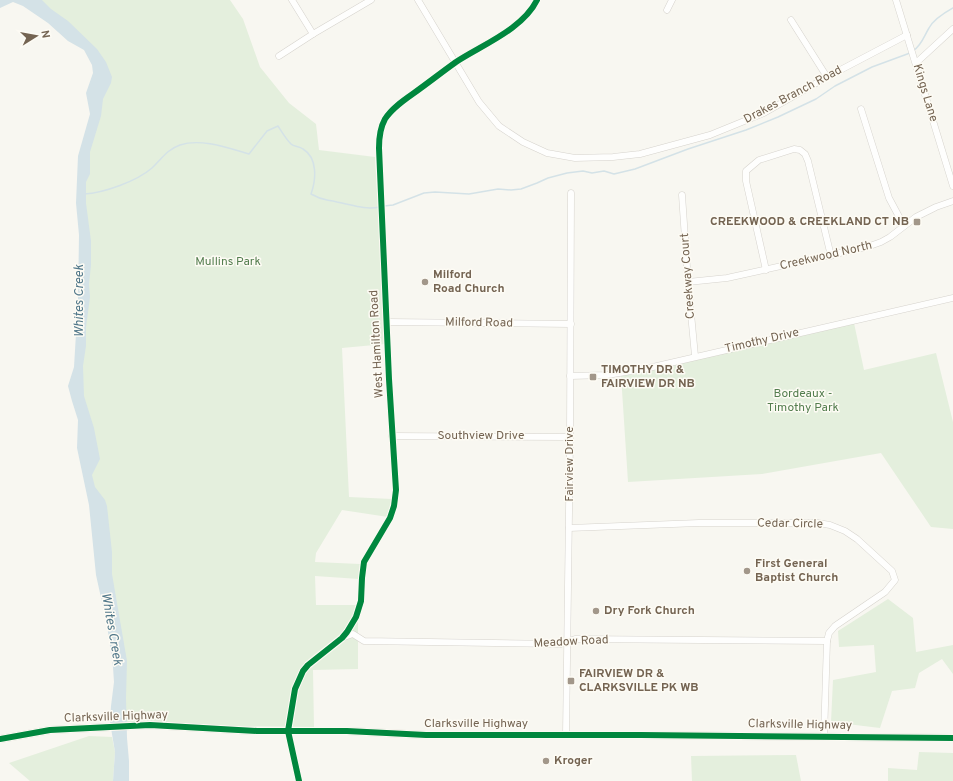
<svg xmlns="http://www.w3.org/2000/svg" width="953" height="781" viewBox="0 0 953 781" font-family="Overpass,sans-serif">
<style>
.green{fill:#e4efdd}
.water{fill:#d4e2e7}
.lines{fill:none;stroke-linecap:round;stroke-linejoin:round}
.stream{stroke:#d4e2e7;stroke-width:1.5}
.minor-casing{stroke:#d6d3cd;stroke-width:7}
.major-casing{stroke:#d9d4ce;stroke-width:8}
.minor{stroke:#fefefd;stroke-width:6}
.major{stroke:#f2f0e8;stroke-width:7}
.cycleway-casing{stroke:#fdfbf4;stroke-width:8}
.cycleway{stroke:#00873e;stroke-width:6}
.poi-dot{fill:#a2978a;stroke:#fdfbf4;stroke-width:1.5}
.labels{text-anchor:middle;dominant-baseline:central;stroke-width:3;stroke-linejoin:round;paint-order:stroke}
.street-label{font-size:12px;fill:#746452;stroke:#fdfbf4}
.poi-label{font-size:12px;font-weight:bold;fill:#746452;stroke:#fdfbf4;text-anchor:start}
.park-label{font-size:12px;fill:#547e4f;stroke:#fdfbf4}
.water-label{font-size:13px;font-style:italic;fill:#52788a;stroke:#fdfbf4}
</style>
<rect width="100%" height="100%" fill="#f8f7f1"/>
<g class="green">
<path d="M 34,0 L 230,0 L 243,19 L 260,67 L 289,103 L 316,124 L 319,150 L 375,157 C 379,219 381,281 385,344 L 342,348 L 349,497 L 392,499 L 388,517 L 342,510 L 316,553 L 315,562 L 360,564 L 359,579 L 315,576 L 316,605 L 358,605 L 358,669 L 313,670 L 314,727 L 123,725 L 89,475 L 79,384 L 84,187 L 88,148 L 99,99 L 94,53 Z"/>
<path d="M 854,323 L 864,370 L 936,353 L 953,422 L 953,529 L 931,527 L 881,453 L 762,474 L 628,482 L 621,375 Z"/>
<path d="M 888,599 L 913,618 L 916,652 L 953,645 L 953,674 L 942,659 L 919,673 L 915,688 L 892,691 L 880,728 L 831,722 L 833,680 L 876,672 L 874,645 L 839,647 L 838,631 Z"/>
<path d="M 89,736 L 112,737 L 115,752 L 113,781 L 30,781 L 9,763 Z"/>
<path d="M 919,752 L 953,753 L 953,781 L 888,781 L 888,768 L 917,770 Z"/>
<path d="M 796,755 L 801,781 L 692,781 L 691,756 Z"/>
</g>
<path class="water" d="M 0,0 L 42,0 L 51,9 L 68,21 L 97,49 L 106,62 L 112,77 L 111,83 L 103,99 L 101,116 L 90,152 L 90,174 L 86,182 L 86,203 L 91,241 L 91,265 L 89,284 L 90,297 L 86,327 L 86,346 L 83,366 L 84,396 L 94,428 L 100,459 L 92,475 L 95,487 L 105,500 L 107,506 L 112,552 L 112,574 L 127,661 L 126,698 L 127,738 L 129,761 L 129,781 L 113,781 L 115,752 L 110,722 L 111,706 L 114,682 L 113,667 L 107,625 L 96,575 L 89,505 L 77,448 L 78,420 L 72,401 L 68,386 L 74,367 L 78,300 L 79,235 L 76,203 L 78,156 L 90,114 L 86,93 L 93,73 L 92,65 L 84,50 L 68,41 L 48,23 L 23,6 L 13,2 L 0,8 Z"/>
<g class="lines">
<g class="stream">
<path d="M 913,51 C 922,45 924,36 929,28 C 934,19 944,13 953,8"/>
<path d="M 84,194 C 104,193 137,181 152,168 C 162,159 166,150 180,145 C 201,138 228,148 249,154 L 267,131 L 278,126 C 282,132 286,139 291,144 C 294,147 299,146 303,149 C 318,158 316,180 311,194 C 323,201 325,199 337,202 C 353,205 364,210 380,207"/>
<path d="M 384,206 L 393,205 L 424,193 L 435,192 L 469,194 L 498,189 L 511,190 L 521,189 L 537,183 L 548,178 L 567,173 L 583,171 L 592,173 L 604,171 L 614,174 L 635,169 L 688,149 L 746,130 L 778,117 L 816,99 L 835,86 L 872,67 L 910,53"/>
</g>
<defs>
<g id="minor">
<path d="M 292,0 L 313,34"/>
<path d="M 418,0 L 479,102 L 499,126 L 523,142 L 547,153 L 575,158 L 613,157 L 640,154 L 710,135 L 764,113 L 827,77 L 907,35"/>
<path d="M 896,0 L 953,186"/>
<path d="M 667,10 L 672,0"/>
<path d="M 791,20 L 827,77"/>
<path d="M 279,56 L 313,34 L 371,0"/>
<path d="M 916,63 L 953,29"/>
<path d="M 861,109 L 889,198 L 904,226"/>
<path d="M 682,195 L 688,282 L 695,356"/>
<path d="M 766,270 L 746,181 L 746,171 L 759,160 L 794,149 L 800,150 L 805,154 L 808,161 L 831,256"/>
<path d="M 688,282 L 727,278 L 867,247 L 881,242 L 890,237 L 916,217 L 936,207 L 953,201"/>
<path d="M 387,322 L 571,324"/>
<path d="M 570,376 L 607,375 L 644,369 L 953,298"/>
<path d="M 392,436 L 570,437"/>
<path d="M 569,528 L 699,523 L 818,523 L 830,525 L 845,531 L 857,539 L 892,571 L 895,580 L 885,592 L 835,626 L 829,633 L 827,641 L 824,737"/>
<path d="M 344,637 L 353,634 L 364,641 L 561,644 L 575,639 L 827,641"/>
<path d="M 566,735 L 570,437 L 571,193"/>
<path d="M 299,781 L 288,731 L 295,689 L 303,671 L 308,665 L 342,638 L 347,632 L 356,617 L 361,601 L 362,578 L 364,562 L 390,518 L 394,506 L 396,490 L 389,379 L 379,148 C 379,138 380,128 385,119 C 392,108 404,100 414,93 C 428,83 442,72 456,62 C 482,45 523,29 537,0"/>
</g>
<path id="major" d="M 0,739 L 50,730 L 150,725 L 257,731 L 347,731 L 426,735 L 641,735 L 953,738"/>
</defs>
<use href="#minor" class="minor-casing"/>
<use href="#major" class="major-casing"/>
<use href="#minor" class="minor"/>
<use href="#major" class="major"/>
<defs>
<g id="cycleway">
<path d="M 0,739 L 50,730 L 150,725 L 257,731 L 347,731 L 426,735 L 641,735 L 953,738"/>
<path d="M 299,781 L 288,731 L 295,689 L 303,671 L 308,665 L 342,638 L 347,632 L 356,617 L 361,601 L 362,578 L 364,562 L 390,518 L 394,506 L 396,490 L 389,379 L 379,148 C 379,138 380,128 385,119 C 392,108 404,100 414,93 C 428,83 442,72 456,62 C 482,45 523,29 537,0"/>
</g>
</defs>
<use href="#cycleway" class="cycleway-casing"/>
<use href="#cycleway" class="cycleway"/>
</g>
<g class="poi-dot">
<rect x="913" y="218" width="8" height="8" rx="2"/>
<circle cx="425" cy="282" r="4"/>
<rect x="589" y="373" width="8" height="8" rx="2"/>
<circle cx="747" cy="571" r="4"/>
<circle cx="596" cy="611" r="4"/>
<rect x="567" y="677" width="8" height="8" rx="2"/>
<circle cx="546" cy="761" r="4"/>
</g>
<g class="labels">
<g class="street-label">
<text transform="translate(925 93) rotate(73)">Kings Lane</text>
<text transform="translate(793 95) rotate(-28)">Drakes Branch Road</text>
<text transform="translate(826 256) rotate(-13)">Creekwood North</text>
<text transform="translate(688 276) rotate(-94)">Creekway Court</text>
<text transform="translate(479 323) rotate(1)">Milford Road</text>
<text transform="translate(762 341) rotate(-13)">Timothy Drive</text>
<text transform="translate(377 344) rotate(-93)">West Hamilton Road</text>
<text x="481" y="436">Southview Drive</text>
<text transform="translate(570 464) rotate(-90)">Fairview Drive</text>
<text transform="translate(790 524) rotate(1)">Cedar Circle</text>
<text transform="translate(571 642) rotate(-3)">Meadow Road</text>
<text transform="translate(116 717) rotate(-2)">Clarksville Highway</text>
<text x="476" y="724">Clarksville Highway</text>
<text transform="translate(800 725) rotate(1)">Clarksville Highway</text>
</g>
<g class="poi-label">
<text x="909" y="222" text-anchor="end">CREEKWOOD &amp; CREEKLAND CT NB</text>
<text x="433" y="275">Milford<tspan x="433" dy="14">Road Church</tspan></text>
<text x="601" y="370">TIMOTHY DR &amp;<tspan x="601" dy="14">FAIRVIEW DR NB</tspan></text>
<text x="755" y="564">First General<tspan x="755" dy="14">Baptist Church</tspan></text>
<text x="604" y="611">Dry Fork Church</text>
<text x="579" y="674">FAIRVIEW DR &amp;<tspan x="579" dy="14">CLARKSVILLE PK WB</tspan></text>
<text x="554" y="761">Kroger</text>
</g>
<g class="park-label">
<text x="228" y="262">Mullins Park</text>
<text x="803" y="394">Bordeaux -<tspan x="803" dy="14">Timothy Park</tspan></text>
</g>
<g class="water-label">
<text transform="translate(80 301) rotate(-90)">Whites Creek</text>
<text transform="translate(111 629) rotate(80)">Whites Creek</text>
</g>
</g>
<g transform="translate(36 36) rotate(79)" stroke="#fdfbf4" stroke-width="3" paint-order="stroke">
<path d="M0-3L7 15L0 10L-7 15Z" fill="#746452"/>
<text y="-6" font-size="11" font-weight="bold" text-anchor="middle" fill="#746452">N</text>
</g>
</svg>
